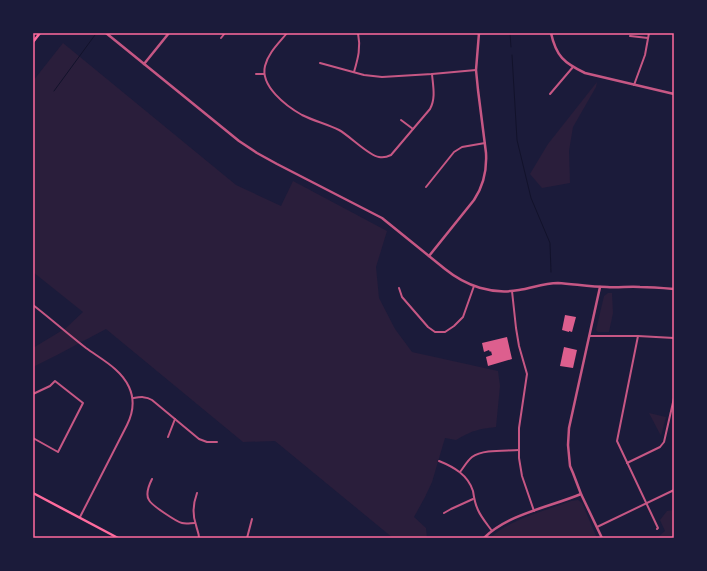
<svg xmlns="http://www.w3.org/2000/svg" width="707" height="571" viewBox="0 0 707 571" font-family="Jost,sans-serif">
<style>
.green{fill:#2a1e3b}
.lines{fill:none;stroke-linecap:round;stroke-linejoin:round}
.stream{stroke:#12122b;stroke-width:1}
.building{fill:#dd5f8e}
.minor{stroke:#c65784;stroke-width:2}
.tertiary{stroke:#c65784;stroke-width:2.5}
.secondary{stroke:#ff6b9d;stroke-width:2.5}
.neatline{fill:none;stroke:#ff6b9d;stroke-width:1.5}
</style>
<rect width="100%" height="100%" fill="#1b1b3a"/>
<g class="green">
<path d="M 63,43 L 236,185 L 281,206 L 293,181 L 387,231 L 376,267 L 379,298 L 395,329 L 412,352 L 498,371 L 500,386 L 496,427 C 478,429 471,431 456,440 L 445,438 L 432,482 L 425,497 L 414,517 L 426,528 L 427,538 L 393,538 L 275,441 L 243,442 L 106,329 L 57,355 L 33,367 L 33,348 L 66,328 L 83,312 L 33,272 L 33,81 Z"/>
<path d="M 597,82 L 596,87 L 573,127 L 569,151 L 570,183 L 542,188 L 530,174 L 548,144 Z"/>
<path d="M 608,293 L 612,293 L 613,313 L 609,332 L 598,332 L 596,330 L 604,296 Z"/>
<path d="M 649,413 L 666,417 L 661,436 Z"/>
<path d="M 578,500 L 582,503 L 597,538 L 490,538 C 510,519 545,511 571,501 Z"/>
<path d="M 674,510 L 674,536 L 670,538 L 657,538 L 665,531 L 660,520 L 667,511 Z"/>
</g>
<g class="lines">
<g class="stream">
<path d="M 510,33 L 511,47"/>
<path d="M 512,55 L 517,140 L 531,198 L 550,243 L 551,272"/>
<path d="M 54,91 L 95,35"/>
</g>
</g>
<g class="building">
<path d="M 565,315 L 576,317 L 572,332 L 569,331 L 569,332 L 562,330 Z"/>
<path d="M 507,337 L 512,359 L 488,366 L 486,357 L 492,355 L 491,351 L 490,352 L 489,350 L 484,352 L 482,343 Z"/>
<path d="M 564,347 L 577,350 L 573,368 L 560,366 Z"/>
</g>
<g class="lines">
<g class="minor">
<path d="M 287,33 C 279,43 268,53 265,66 C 260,86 286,106 302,115 C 314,121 327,124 339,130 C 350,136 369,156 379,157 C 384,158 387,157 391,155 L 430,109 C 436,98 433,86 432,74"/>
<path d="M 630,36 L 648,38"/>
<path d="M 221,38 L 225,33"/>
<path d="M 320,63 L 364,75 L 382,77 L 432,74 L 476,70"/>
<path d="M 354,72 C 358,58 361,48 358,33"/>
<path d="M 256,74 L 264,74"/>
<path d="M 634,85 L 645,55 L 649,33"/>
<path d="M 550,94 L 573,67"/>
<path d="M 401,120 L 413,129"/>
<path d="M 426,187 L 454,152 L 462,147 L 485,143"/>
<path d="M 399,288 L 402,297 L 428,327 L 435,332 L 445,332 L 454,326 L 463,317 L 474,286"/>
<path d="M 512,291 L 516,328 L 519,346 L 527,374 L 519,428 L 519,458 L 522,476 L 534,511"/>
<path d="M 33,305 C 51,319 68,334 86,348 C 101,359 121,369 129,387 C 135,400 133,413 127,425 L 80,517"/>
<path d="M 590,336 L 638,336 L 674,338"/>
<path d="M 638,336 L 617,441 L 658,528 L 657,529"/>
<path d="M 33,394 L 50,386 L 55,381 L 83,403 L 58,452 L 33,438"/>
<path d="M 133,398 C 140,397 146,396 152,400 L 199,439 L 207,442 L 217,442"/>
<path d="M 168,437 L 175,419"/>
<path d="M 439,461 C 454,467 468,475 473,491 C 474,498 475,504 478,510 C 481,517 487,524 492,531"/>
<path d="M 627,463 L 660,447 L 664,442 L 674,398"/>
<path d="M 460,472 C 464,467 467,461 472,457 C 483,449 505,451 519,450"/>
<path d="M 152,479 C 149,485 145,494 149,500 C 151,505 177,522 182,523 C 186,524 191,523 195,523"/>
<path d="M 197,493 C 193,504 192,514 196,525 C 197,530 199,533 199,538"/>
<path d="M 444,513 L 451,509 L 473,499"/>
<path d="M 597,527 L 674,490"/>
<path d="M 247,538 L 252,519"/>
</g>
<g class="tertiary">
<path d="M 106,33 L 239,141 L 257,153 L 277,164 L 382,218 L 445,269 C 466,286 492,295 519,290 C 532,288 544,283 558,283 C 574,284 591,287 607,287 C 618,288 629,286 640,287 C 652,287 663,288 674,289"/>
<path d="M 551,33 C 556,56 564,63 585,73 L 674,94"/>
<path d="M 144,64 L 169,33"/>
<path d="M 429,256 L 474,200 C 484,185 487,170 486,153 L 478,90 L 476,70 L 479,33"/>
<path d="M 600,287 L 569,428 L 568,445 L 570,466 L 573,473 L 581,494 L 602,538"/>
<path d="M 484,538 C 508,514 550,507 581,494"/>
</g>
<g class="secondary">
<path d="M 33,42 L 40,33"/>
<path d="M 33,493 L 118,538"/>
</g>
</g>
<rect width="707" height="571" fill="none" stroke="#1b1b3a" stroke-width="68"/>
<rect x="34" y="34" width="639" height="503" class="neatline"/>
</svg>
